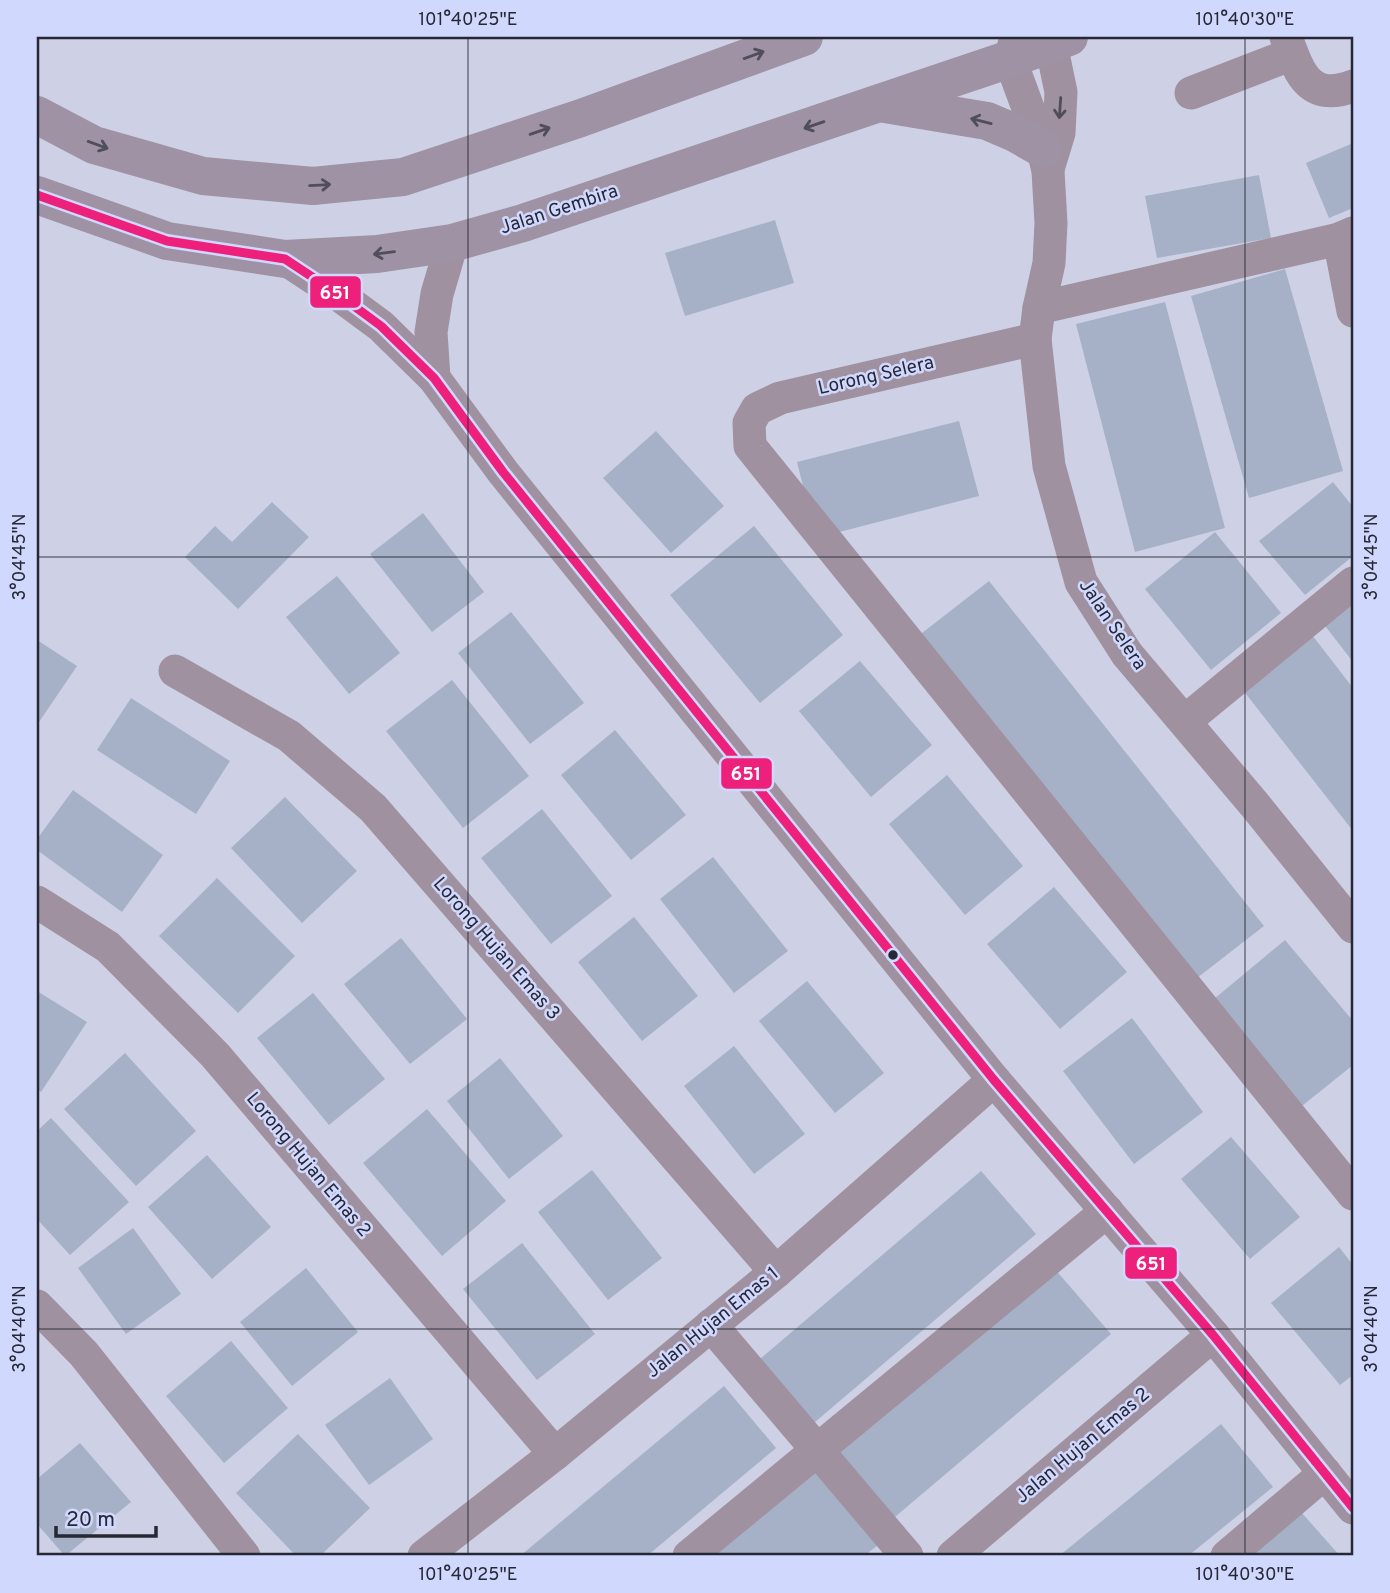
<svg xmlns="http://www.w3.org/2000/svg" width="1390" height="1593" viewBox="0 0 1390 1593" font-family="Overpass,sans-serif">
<style>
.building{fill:#a6b1c7}
.lines{fill:none;stroke-linecap:round;stroke-linejoin:round}
.minor{stroke:#9f919f;stroke-width:33}
.major{stroke:#9f92a5;stroke-width:38}
.bus-1-casing{stroke:#d1d8fd;stroke-width:14}
.bus-1{stroke:#ed207b;stroke-width:9}
.oneway{stroke:#504d5d}
.oneway2{stroke:#504d5b}
.ticks{fill:none;stroke:#262836;stroke-width:2;stroke-opacity:0.45}
.bus-dot{fill:#262836;stroke:#d1d8fd;stroke-width:2.5}
.labels{text-anchor:middle;dominant-baseline:central;stroke-width:5;stroke-linejoin:round;paint-order:stroke}
.street-label{font-size:19px;fill:#262836;stroke:#d1d8fd}
.line-badge{stroke:#d1d8fd;stroke-width:2.5}
.badge-label{font-size:19px;text-anchor:middle;font-weight:bold;fill:#fff}
.neatline{fill:none;stroke:#262836;stroke-width:2.5}
.ticks-label{font-size:18px;text-anchor:middle;fill:#262836}
</style>
<rect width="100%" height="100%" fill="#ced1e5"/>
<g class="building">
<path d="M 1353,143 L 1353,208 L 1329,218 L 1306,163 Z"/>
<path d="M 1259,175 L 1271,238 L 1157,258 L 1145,196 Z"/>
<path d="M 775,220 L 794,283 L 685,316 L 665,253 Z"/>
<path d="M 1285,269 L 1343,471 L 1249,498 L 1191,296 Z"/>
<path d="M 1165,302 L 1225,528 L 1135,552 L 1076,324 Z"/>
<path d="M 959,421 L 979,496 L 816,538 L 797,462 Z"/>
<path d="M 656,431 L 724,506 L 671,553 L 603,478 Z"/>
<path d="M 1333,482 L 1353,507 L 1353,556 L 1305,595 L 1259,541 Z"/>
<path d="M 272,502 L 309,537 L 238,609 L 185,557 L 215,526 L 232,542 Z"/>
<path d="M 423,513 L 484,592 L 432,632 L 370,554 Z"/>
<path d="M 754,526 L 843,635 L 760,703 L 670,595 Z"/>
<path d="M 1215,532 L 1281,613 L 1211,670 L 1145,589 Z"/>
<path d="M 337,576 L 400,653 L 349,694 L 286,617 Z"/>
<path d="M 989,581 L 1264,926 L 1188,985 L 913,640 Z"/>
<path d="M 1353,591 L 1353,662 L 1319,618 Z"/>
<path d="M 511,612 L 584,703 L 530,744 L 458,653 Z"/>
<path d="M 1309,631 L 1353,688 L 1353,831 L 1239,685 Z"/>
<path d="M 37,640 L 77,666 L 37,725 Z"/>
<path d="M 860,661 L 932,745 L 871,797 L 799,711 Z"/>
<path d="M 452,680 L 529,776 L 463,828 L 386,731 Z"/>
<path d="M 131,698 L 230,761 L 196,814 L 97,750 Z"/>
<path d="M 615,730 L 686,815 L 631,860 L 561,775 Z"/>
<path d="M 947,775 L 1023,866 L 965,915 L 889,824 Z"/>
<path d="M 73,790 L 163,855 L 122,912 L 37,850 L 37,839 Z"/>
<path d="M 285,797 L 357,871 L 302,923 L 231,848 Z"/>
<path d="M 542,809 L 612,896 L 551,944 L 481,858 Z"/>
<path d="M 713,857 L 788,951 L 734,993 L 660,899 Z"/>
<path d="M 217,878 L 295,956 L 238,1013 L 159,936 Z"/>
<path d="M 1054,887 L 1127,972 L 1060,1029 L 987,944 Z"/>
<path d="M 634,917 L 698,996 L 642,1041 L 578,962 Z"/>
<path d="M 401,938 L 467,1019 L 410,1064 L 344,984 Z"/>
<path d="M 1285,940 L 1353,1021 L 1353,1065 L 1302,1106 L 1214,999 Z"/>
<path d="M 807,981 L 884,1073 L 835,1113 L 759,1021 Z"/>
<path d="M 37,991 L 87,1022 L 41,1092 L 37,1089 Z"/>
<path d="M 313,993 L 385,1079 L 329,1125 L 257,1038 Z"/>
<path d="M 1132,1018 L 1203,1112 L 1134,1164 L 1063,1071 Z"/>
<path d="M 734,1046 L 805,1134 L 754,1174 L 684,1086 Z"/>
<path d="M 125,1053 L 196,1131 L 136,1186 L 64,1109 Z"/>
<path d="M 500,1058 L 563,1136 L 509,1179 L 447,1101 Z"/>
<path d="M 427,1109 L 506,1201 L 442,1256 L 363,1163 Z"/>
<path d="M 51,1118 L 129,1202 L 70,1255 L 37,1219 L 37,1131 Z"/>
<path d="M 1231,1137 L 1300,1217 L 1250,1259 L 1181,1179 Z"/>
<path d="M 207,1155 L 271,1227 L 212,1279 L 148,1207 Z"/>
<path d="M 592,1170 L 662,1258 L 608,1300 L 538,1212 Z"/>
<path d="M 981,1171 L 1036,1234 L 808,1428 L 754,1364 Z"/>
<path d="M 133,1228 L 181,1294 L 126,1334 L 78,1268 Z"/>
<path d="M 522,1243 L 595,1334 L 537,1380 L 463,1289 Z"/>
<path d="M 1339,1247 L 1353,1265 L 1353,1375 L 1340,1385 L 1271,1303 Z"/>
<path d="M 306,1268 L 358,1332 L 292,1386 L 240,1322 Z"/>
<path d="M 1054,1268 L 1111,1334 L 889,1522 L 832,1456 Z"/>
<path d="M 231,1341 L 288,1408 L 224,1463 L 166,1396 Z"/>
<path d="M 390,1378 L 433,1439 L 369,1485 L 325,1425 Z"/>
<path d="M 724,1386 L 776,1448 L 647,1556 L 520,1556 Z"/>
<path d="M 1221,1424 L 1273,1487 L 1188,1556 L 1059,1556 Z"/>
<path d="M 298,1434 L 370,1508 L 320,1556 L 296,1556 L 236,1493 Z"/>
<path d="M 80,1443 L 131,1502 L 65,1556 L 37,1524 L 37,1479 Z"/>
<path d="M 812,1469 L 878,1545 L 864,1556 L 711,1556 Z"/>
<path d="M 1302,1513 L 1340,1556 L 1251,1556 Z"/>
</g>
<g class="lines">
<g class="minor">
<path d="M 1016,37 L 1010,59 L 1043,149 L 1048,171 L 1051,223 L 1049,263 L 1039,308 L 1035,339 L 1049,466 L 1081,582 L 1127,654 L 1254,804 L 1353,927"/>
<path d="M 1286,37 C 1299,72 1308,103 1353,86"/>
<path d="M 1191,93 L 1292,54"/>
<path d="M 1048,169 L 1059,133 L 1061,92 L 1051,44"/>
<path d="M 1339,239 L 1353,311"/>
<path d="M 285,259 L 335,292 L 381,326 L 434,378 L 503,472 L 994,1080 L 1213,1335 L 1353,1508"/>
<path d="M 1039,308 L 1339,239 L 1353,233"/>
<path d="M 1035,339 L 780,398 L 757,409 L 749,423 L 750,446 L 1353,1194"/>
<path d="M 434,378 L 431,332 L 437,294 L 452,243"/>
<path d="M 175,671 L 289,736 L 373,808 L 776,1272"/>
<path d="M 1185,721 L 1353,583"/>
<path d="M 37,902 L 108,947 L 215,1055 L 555,1454"/>
<path d="M 37,1306 L 84,1354 L 244,1556"/>
<path d="M 711,1325 L 907,1556"/>
<path d="M 424,1556 L 555,1454 L 776,1272 L 994,1080"/>
<path d="M 689,1556 L 1107,1211"/>
<path d="M 953,1556 L 1213,1335"/>
<path d="M 1227,1556 L 1325,1473"/>
</g>
<g class="major">
<path d="M 885,104 L 987,121 L 1015,133 L 1043,149"/>
<path d="M 37,115 L 94,145 L 203,176 L 313,186 L 403,177 L 581,118 L 804,37"/>
<path d="M 37,195 L 167,241 L 285,259 L 377,254 L 452,243 L 523,223 L 1010,59 L 1069,37"/>
</g>
<defs>
<path id="bus-1" d="M 37,195 L 167,241 L 285,259 L 335,292 L 381,326 L 434,378 L 503,472 L 994,1080 L 1213,1335 L 1353,1508"/>
</defs>
<use href="#bus-1" class="bus-1-casing"/>
<use href="#bus-1" class="bus-1"/>
</g>
<defs><path id="oneway-shaft" d="M-6 0H5M1.5-3L5.5 0L1.5 3" fill="none" stroke-width="1.6" stroke-linecap="round" stroke-linejoin="round" transform="scale(1.75)"/></defs>
<g class="oneway">
<use href="#oneway-shaft" transform="translate(754 55) rotate(-20)"/>
<use href="#oneway-shaft" transform="translate(981 121) rotate(-166)"/>
<use href="#oneway-shaft" transform="translate(814 125) rotate(161)"/>
<use href="#oneway-shaft" transform="translate(540 131) rotate(-19)"/>
<use href="#oneway-shaft" transform="translate(98 145) rotate(20)"/>
<use href="#oneway-shaft" transform="translate(320 185) rotate(-3)"/>
<use href="#oneway-shaft" transform="translate(384 253) rotate(173)"/>
</g>
<use class="oneway2" href="#oneway-shaft" transform="translate(1060 108) rotate(94)"/>
<path class="ticks" d="M 468,37 L 468,1556M 1245,37 L 1245,1556M 37,557 L 1353,557M 37,1329 L 1353,1329"/>
<circle class="bus-dot" cx="893" cy="955" r="6"/>
<g class="labels">
<g class="street-label">
<text transform="translate(559 210) rotate(-18)">Jalan Gembira</text>
<text transform="translate(876 376) rotate(-13)">Lorong Selera</text>
<text transform="translate(1112 625) rotate(56)">Jalan Selera</text>
<text transform="translate(496 949) rotate(49)">Lorong Hujan Emas 3</text>
<text transform="translate(308 1165) rotate(50)">Lorong Hujan Emas 2</text>
<text transform="translate(713 1323) rotate(-39)">Jalan Hujan Emas 1</text>
<text transform="translate(1083 1446) rotate(-40)">Jalan Hujan Emas 2</text>
</g>
</g>
<g class="line-badge">
<rect x="309" y="275" width="53" height="34" rx="7" fill="#ed207b"/>
<rect x="720" y="757" width="53" height="33" rx="7" fill="#ed207b"/>
<rect x="1124" y="1246" width="54" height="34" rx="7" fill="#ed207b"/>
</g>
<g class="badge-label">
<text x="335" y="299">651</text>
<text x="746" y="780">651</text>
<text x="1151" y="1270">651</text>
</g>
<rect width="1390" height="1593" fill="none" stroke="#d1d8fd" stroke-width="77"/>
<path d="M56 1526v10h100v-10" fill="none" stroke="#262836" stroke-width="3.5"/>
<text x="66" y="1526" font-size="21" fill="#262836" stroke="#d1d8fd" stroke-width="5" paint-order="stroke">20 m</text>
<rect x="38" y="38" width="1314" height="1516" class="neatline"/>
<g class="ticks-label">
<text x="468" y="25">101°40'25"E</text>
<text x="1245" y="25">101°40'30"E</text>
<text transform="translate(19 557) rotate(-90)" y="6">3°04'45"N</text>
<text transform="translate(1371 557) rotate(-90)" y="6">3°04'45"N</text>
<text transform="translate(19 1329) rotate(-90)" y="6">3°04'40"N</text>
<text transform="translate(1371 1329) rotate(-90)" y="6">3°04'40"N</text>
<text x="468" y="1580">101°40'25"E</text>
<text x="1245" y="1580">101°40'30"E</text>
</g>
</svg>
